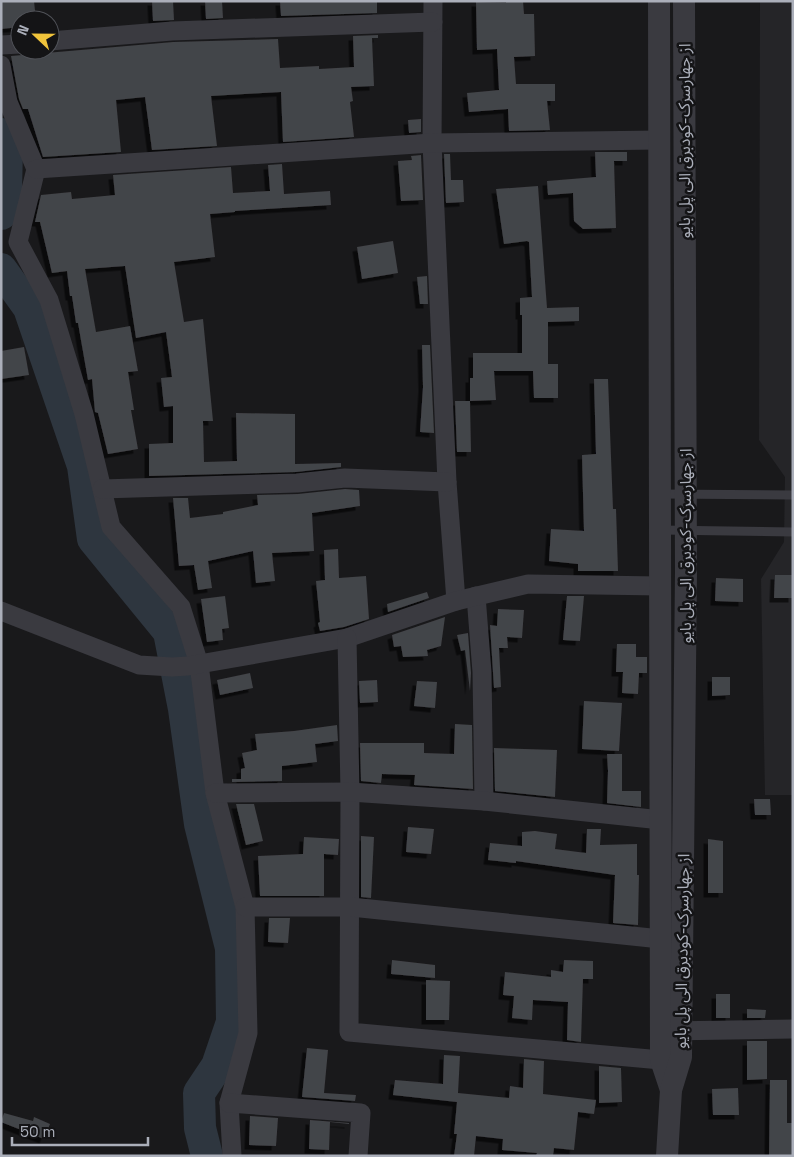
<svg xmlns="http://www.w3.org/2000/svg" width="794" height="1157" viewBox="0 0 794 1157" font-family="'Space Grotesk','Noto Sans Arabic',sans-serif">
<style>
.built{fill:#252528}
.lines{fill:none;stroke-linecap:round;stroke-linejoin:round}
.river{stroke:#2e363f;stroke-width:32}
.building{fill:#434448;filter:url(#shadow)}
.service{stroke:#3a3a40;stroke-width:9}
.minor{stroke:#3a3a40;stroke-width:19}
.tertiary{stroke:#3a3a40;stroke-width:22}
.labels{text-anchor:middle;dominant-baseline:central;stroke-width:5;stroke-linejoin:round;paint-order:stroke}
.street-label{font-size:16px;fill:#abafba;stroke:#141416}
</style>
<defs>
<filter id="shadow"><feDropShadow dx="-4.5" dy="4.5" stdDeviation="0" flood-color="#0009"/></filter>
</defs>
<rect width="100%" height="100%" fill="#19191b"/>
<path class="built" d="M 760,1 L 793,1 L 793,795 L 765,795 L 761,579 L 784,542 L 785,477 L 759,440 Z"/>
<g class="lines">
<g class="river">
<path d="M 1,134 L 7,149 L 6,191 L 1,214"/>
<path d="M 1,269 L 29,308 L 83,466 L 93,539 L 169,632 L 184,709 L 200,824 L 231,948 L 232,1022 L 217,1066 L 199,1093 L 200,1128 L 207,1156"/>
</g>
</g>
<g class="building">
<path d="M 1,1 L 34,1 L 36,20 L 20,20 L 20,27 L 1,29 Z"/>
<path d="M 152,1 L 173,1 L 174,20 L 153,21 Z"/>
<path d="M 205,1 L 222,1 L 223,18 L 206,19 Z"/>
<path d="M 280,1 L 377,1 L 377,13 L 281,16 Z"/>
<path d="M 506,1 L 523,1 L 524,14 L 534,14 L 535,56 L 514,57 L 516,84 L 555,84 L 555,101 L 547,101 L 550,130 L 509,131 L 508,109 L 469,112 L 467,93 L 499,90 L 497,49 L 477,50 L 476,2 L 506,3 Z"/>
<path d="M 378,35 L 378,38 L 372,38 L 374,86 L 351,87 L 353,101 L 350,102 L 354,137 L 283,142 L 281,92 L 211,96 L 217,146 L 152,150 L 145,97 L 116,100 L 121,152 L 43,157 L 28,109 L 23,109 L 19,99 L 11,56 L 173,42 L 278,39 L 280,68 L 319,66 L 319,69 L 354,67 L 353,36 Z"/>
<path d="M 421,119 L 421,132 L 409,133 L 408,120 Z"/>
<path d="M 595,152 L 627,152 L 627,161 L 614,161 L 616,228 L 583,229 L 574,221 L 573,193 L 548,195 L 547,181 L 596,177 Z"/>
<path d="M 444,154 L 450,154 L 451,180 L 463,180 L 464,202 L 446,203 Z"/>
<path d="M 421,155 L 423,200 L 401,201 L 398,161 L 412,160 L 411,156 Z"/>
<path d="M 282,164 L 284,194 L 330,191 L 331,205 L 235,211 L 235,212 L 210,214 L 215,257 L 174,262 L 184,322 L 203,319 L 213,421 L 203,421 L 204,462 L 237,461 L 236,413 L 295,414 L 295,464 L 341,463 L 341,467 L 296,472 L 149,476 L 149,444 L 173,443 L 173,406 L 164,407 L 161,378 L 172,377 L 166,332 L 136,338 L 125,266 L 85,269 L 96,332 L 130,326 L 138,371 L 128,372 L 134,410 L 131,410 L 138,449 L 108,454 L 98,413 L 95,412 L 92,379 L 88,380 L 78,323 L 76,323 L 72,296 L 70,296 L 67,271 L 52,273 L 40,222 L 35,222 L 41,195 L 71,192 L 72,199 L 115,195 L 113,175 L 231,167 L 233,193 L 270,191 L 268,165 Z"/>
<path d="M 538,186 L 547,308 L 579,307 L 579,321 L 548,322 L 548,364 L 558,364 L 558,398 L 534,398 L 533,371 L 494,371 L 496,400 L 470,401 L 471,452 L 457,452 L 455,401 L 470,401 L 470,378 L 473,378 L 473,353 L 522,353 L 522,315 L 520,315 L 520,298 L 532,297 L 529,242 L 527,241 L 504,244 L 496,189 Z"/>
<path d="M 393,241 L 398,273 L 362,279 L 357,247 Z"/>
<path d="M 427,276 L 428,304 L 420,304 L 417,277 Z"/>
<path d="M 422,345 L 430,345 L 434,433 L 420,432 L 423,387 Z"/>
<path d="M 24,347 L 29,375 L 1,379 L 1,351 Z"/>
<path d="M 594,379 L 608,379 L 613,509 L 616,509 L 618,571 L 578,571 L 578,564 L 549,561 L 551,529 L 584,531 L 582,455 L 596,454 Z"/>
<path d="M 345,489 L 359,490 L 360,506 L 312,513 L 314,551 L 272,553 L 275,581 L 256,583 L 253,551 L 208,561 L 212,588 L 198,590 L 194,565 L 179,566 L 173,498 L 188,498 L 190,518 L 223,514 L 223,512 L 258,505 L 257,495 L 298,494 Z"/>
<path d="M 338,549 L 339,578 L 366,576 L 369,619 L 344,627 L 320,631 L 318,623 L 320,622 L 316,581 L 325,580 L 324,550 Z"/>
<path d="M 775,575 L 793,575 L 793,598 L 774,598 Z"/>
<path d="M 716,578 L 743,579 L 743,602 L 715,601 Z"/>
<path d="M 427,592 L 429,598 L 388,612 L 387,604 Z"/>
<path d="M 225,596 L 229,628 L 222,629 L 223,640 L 207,642 L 201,599 Z"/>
<path d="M 567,596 L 584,596 L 580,641 L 563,640 Z"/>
<path d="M 498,609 L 524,610 L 522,638 L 507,637 L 508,648 L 499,648 L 501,687 L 494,688 L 490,625 L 497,626 Z"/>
<path d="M 445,617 L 441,646 L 427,650 L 428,656 L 403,657 L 401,646 L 394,647 L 392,635 Z"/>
<path d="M 468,633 L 471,673 L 470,691 L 465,650 L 461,651 L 457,635 Z"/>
<path d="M 617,644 L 636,644 L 636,657 L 647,657 L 647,673 L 639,673 L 638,694 L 622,693 L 623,672 L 616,672 Z"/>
<path d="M 250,673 L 253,688 L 220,695 L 217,680 Z"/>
<path d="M 712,677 L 730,677 L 730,695 L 712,696 Z"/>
<path d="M 377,680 L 378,702 L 360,703 L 359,681 Z"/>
<path d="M 417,681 L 437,682 L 435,708 L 414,706 Z"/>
<path d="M 584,701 L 622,703 L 619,751 L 582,749 Z"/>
<path d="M 455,724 L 472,725 L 473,789 L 414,785 L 415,775 L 382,774 L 381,783 L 361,781 L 360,743 L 424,743 L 424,753 L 454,754 Z"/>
<path d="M 337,725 L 338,741 L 315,744 L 317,762 L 282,766 L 282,781 L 232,782 L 232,779 L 241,779 L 241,769 L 245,768 L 242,753 L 257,750 L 255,734 L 294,731 Z"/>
<path d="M 494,748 L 557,750 L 555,797 L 495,791 Z"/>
<path d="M 607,754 L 622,754 L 622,791 L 641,791 L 641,807 L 607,803 L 608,771 Z"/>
<path d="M 754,799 L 770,799 L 771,815 L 755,815 Z"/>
<path d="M 236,804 L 254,804 L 263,841 L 246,845 Z"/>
<path d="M 408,827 L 434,829 L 431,854 L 406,852 Z"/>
<path d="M 587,829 L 601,829 L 600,845 L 637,844 L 637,875 L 639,875 L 638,925 L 613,923 L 615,875 L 516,861 L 516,863 L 488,860 L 490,843 L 522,846 L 522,832 L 535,831 L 557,834 L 555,849 L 586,853 Z"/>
<path d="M 361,836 L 374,837 L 371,898 L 361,897 Z"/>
<path d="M 304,837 L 339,839 L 338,855 L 324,854 L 324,896 L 260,896 L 258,856 L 303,854 Z"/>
<path d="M 708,839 L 723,841 L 723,893 L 708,893 Z"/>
<path d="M 267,918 L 290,918 L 288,943 L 268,942 L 269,918 Z"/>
<path d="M 392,960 L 435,965 L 435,978 L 391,974 Z"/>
<path d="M 564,960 L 593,961 L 593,979 L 583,979 L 581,1042 L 567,1040 L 568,1002 L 533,1000 L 532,1020 L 512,1018 L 514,996 L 503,995 L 505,972 L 551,977 L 551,970 L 563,972 Z"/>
<path d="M 426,980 L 450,981 L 449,1020 L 426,1020 Z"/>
<rect x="716" y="994" width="14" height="24"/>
<path d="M 747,1009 L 766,1010 L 765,1018 L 747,1018 Z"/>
<path d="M 747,1041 L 767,1041 L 767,1079 L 747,1080 Z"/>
<path d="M 307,1048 L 328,1050 L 324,1093 L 356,1095 L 355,1101 L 302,1097 Z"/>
<path d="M 444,1055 L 460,1056 L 458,1093 L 509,1098 L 510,1086 L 523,1088 L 524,1059 L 544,1061 L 543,1094 L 596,1100 L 594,1114 L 578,1112 L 574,1150 L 554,1148 L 553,1156 L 536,1156 L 537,1153 L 502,1150 L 503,1139 L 476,1136 L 474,1156 L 454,1156 L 457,1134 L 454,1134 L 457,1102 L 393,1095 L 395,1080 L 443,1084 Z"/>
<path d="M 599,1066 L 621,1068 L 622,1102 L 599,1103 Z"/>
<path d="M 770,1080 L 787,1080 L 787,1123 L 793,1123 L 793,1156 L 769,1156 Z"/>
<path d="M 738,1088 L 739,1115 L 713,1115 L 712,1089 Z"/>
<path d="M 4,1113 L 33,1121 L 34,1117 L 50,1124 L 44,1139 L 1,1122 Z"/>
<path d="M 250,1116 L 278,1118 L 276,1146 L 249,1145 Z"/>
<path d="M 310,1120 L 349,1123 L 349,1124 L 330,1122 L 329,1150 L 309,1149 Z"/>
</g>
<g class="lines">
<g class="service">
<path d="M 661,494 L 793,495"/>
<path d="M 660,530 L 793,532"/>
</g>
<g class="minor">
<path d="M 433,1 L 432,143 L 447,482 L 456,601"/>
<path d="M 50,41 L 172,31 L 433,22"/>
<path d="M 1,45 L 20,44"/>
<path d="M 1,65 L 8,102 L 36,169 L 18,242 L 49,300 L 84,414 L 111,527 L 181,607 L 199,664 L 215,793 L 245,907 L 248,1033 L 229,1103 L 232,1156"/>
<path d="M 36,169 L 432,143 L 659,140"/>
<path d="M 102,489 L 297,483 L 345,478 L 447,482"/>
<path d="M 476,596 L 482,672 L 484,801"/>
<path d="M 1,611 L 139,665 L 172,667 L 188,666 L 347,638 L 456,601 L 528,584 L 660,586"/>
<path d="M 347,638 L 350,792 L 349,1032 L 661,1060"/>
<path d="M 215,793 L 350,792 L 484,801 L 661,820"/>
<path d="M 245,907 L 351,907 L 661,939"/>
<path d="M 667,1031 L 793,1029"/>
<path d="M 229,1103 L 361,1113 L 358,1156"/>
</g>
<g class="tertiary">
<path d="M 659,1 L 661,1060 L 671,1090"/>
<path d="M 667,1156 L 671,1090 L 681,1057 L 686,572 L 684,1"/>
</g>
</g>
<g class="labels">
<g class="street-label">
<text transform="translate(684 141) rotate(-90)">از جهارسرک-کودبرق الی پل بایو</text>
<text transform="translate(685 546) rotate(-90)">از جهارسرک-کودبرق الی پل بایو</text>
<text transform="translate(682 951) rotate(-89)">از جهارسرک-کودبرق الی پل بایو</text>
</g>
</g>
<rect width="794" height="1157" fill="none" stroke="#abafba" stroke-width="5"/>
<g transform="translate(35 35) rotate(292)"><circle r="24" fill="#141416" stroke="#505258"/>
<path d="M0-4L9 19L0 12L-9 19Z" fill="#f1c43b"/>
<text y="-8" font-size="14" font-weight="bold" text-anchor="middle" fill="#abafba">N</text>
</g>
<path d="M12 1137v8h136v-8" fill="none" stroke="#abafba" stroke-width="2.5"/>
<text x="20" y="1137" font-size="15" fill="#abafba" stroke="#141416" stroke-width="4" paint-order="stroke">50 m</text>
</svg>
